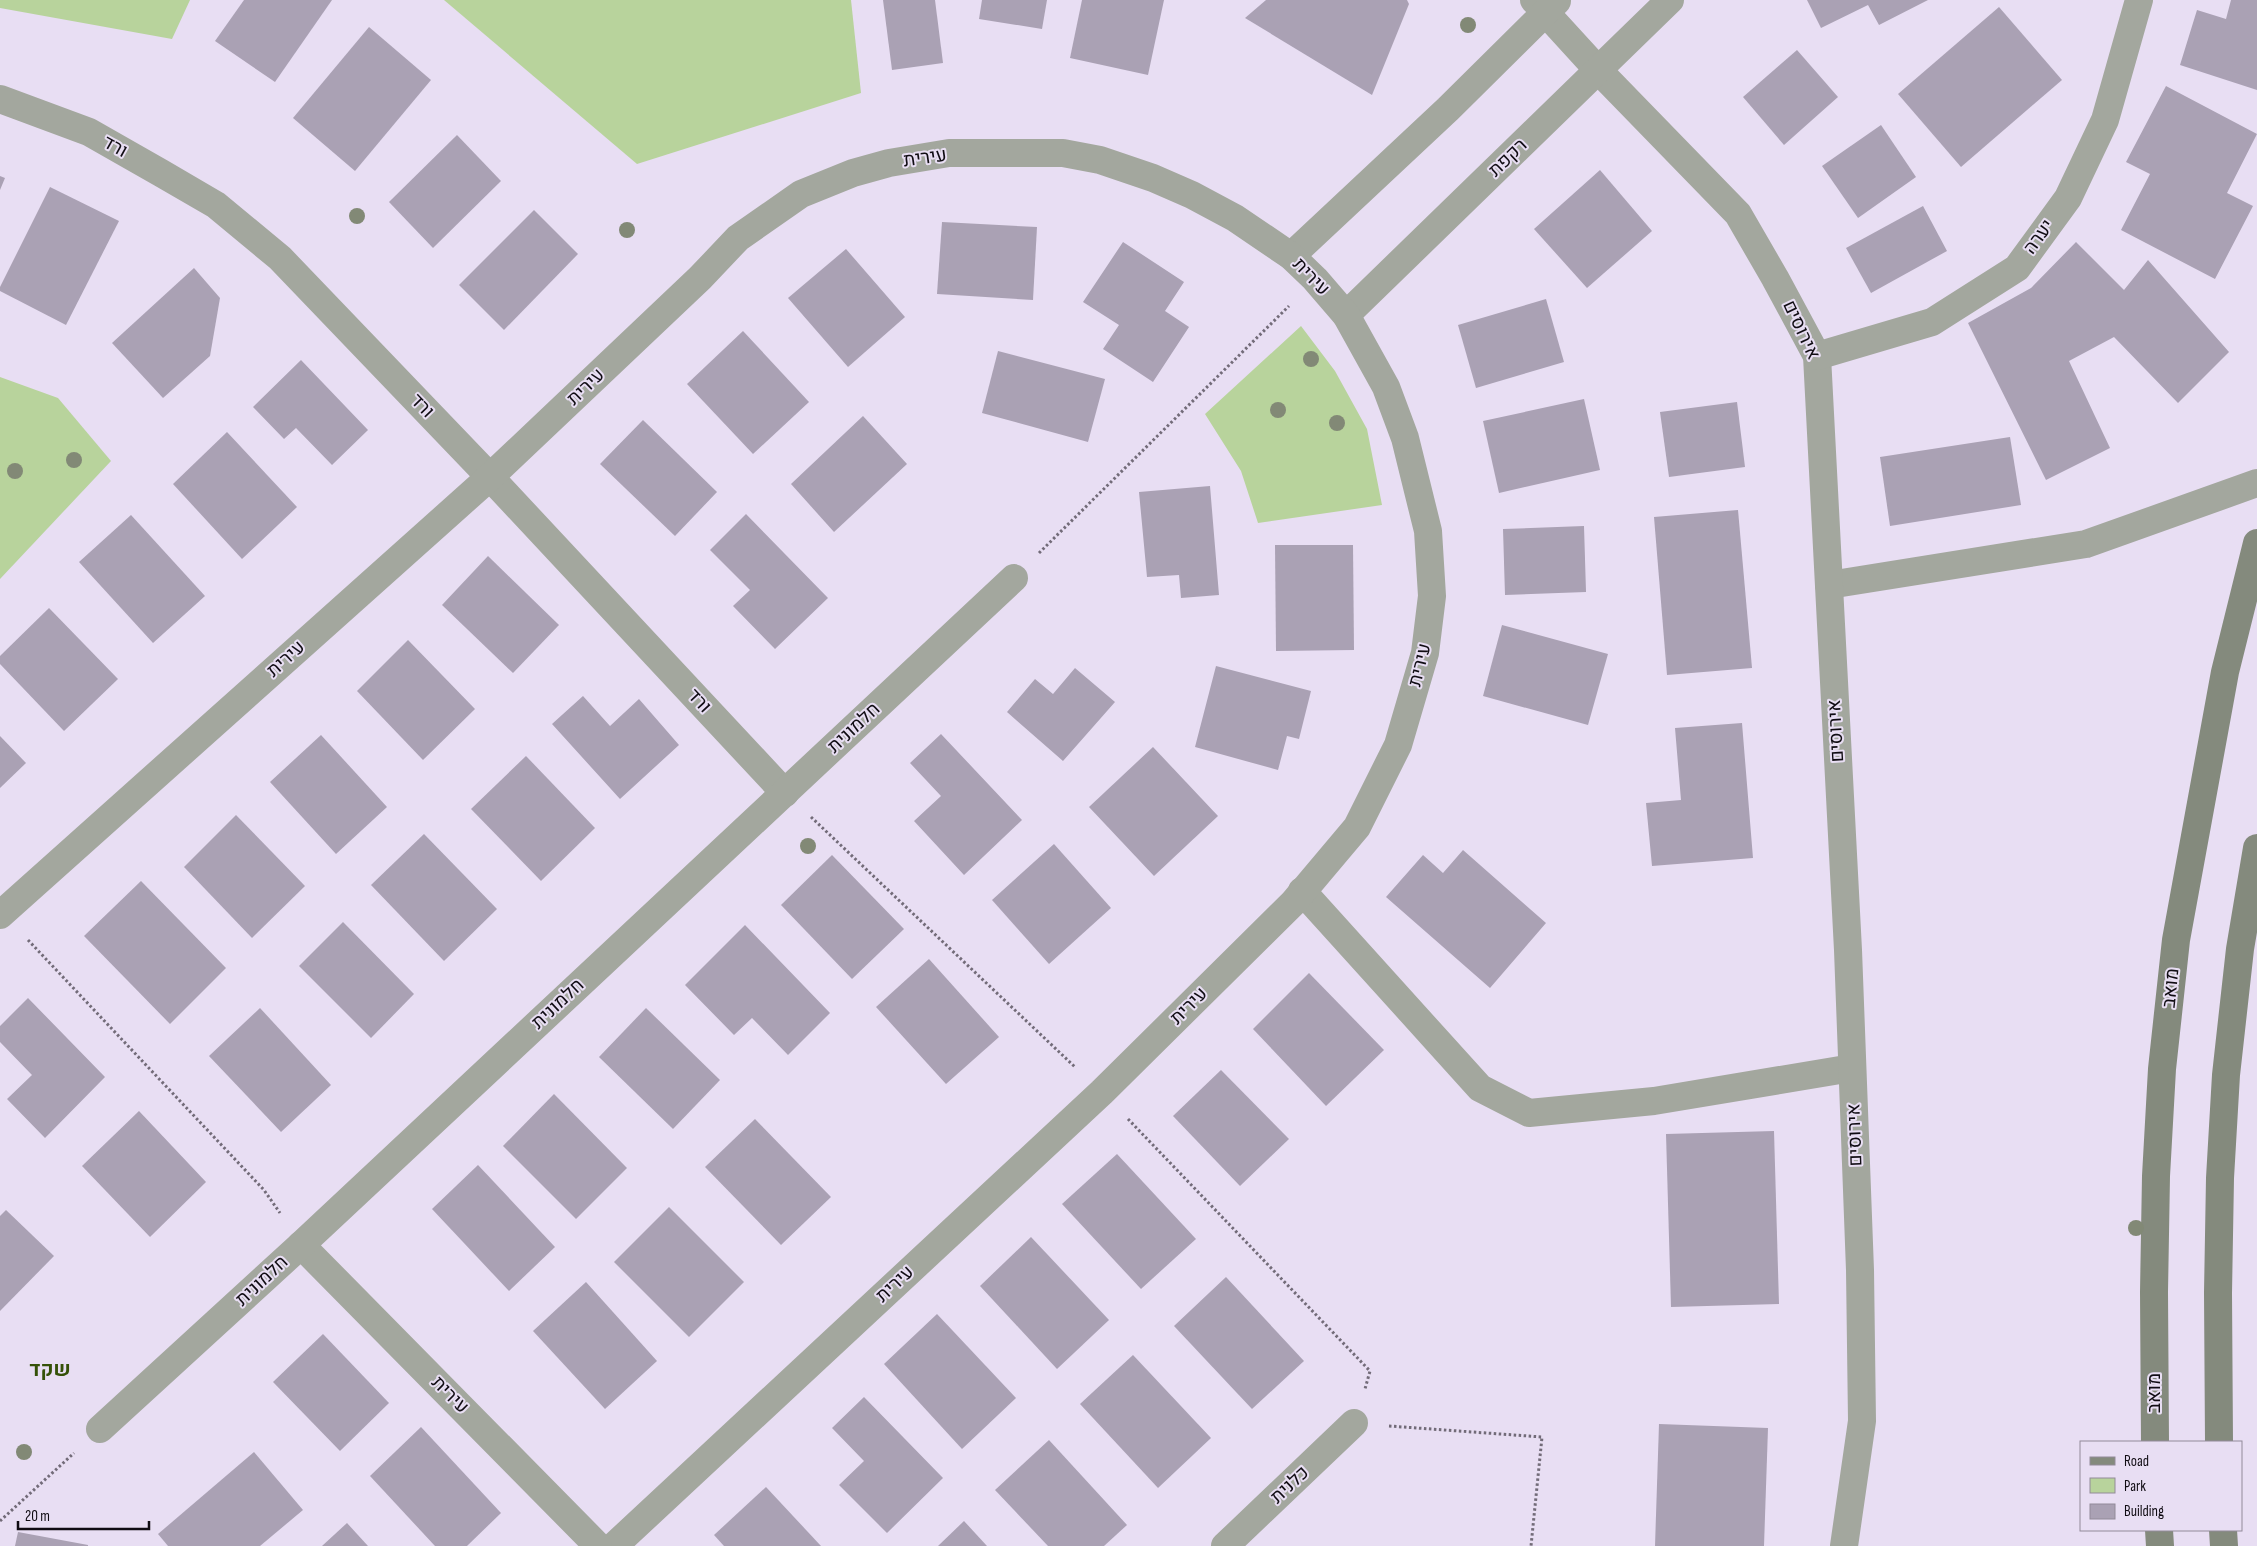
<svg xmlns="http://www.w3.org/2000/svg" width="2257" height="1546" viewBox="0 0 2257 1546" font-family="'Sofia Sans Condensed',Heebo,sans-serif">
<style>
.green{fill:#b8d39c}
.building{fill:#aaa1b4}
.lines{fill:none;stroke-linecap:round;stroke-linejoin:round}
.path{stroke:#726b78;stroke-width:3;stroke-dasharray:2.5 2.5;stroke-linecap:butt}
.pedestrian{stroke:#a3a79e;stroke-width:28}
.minor{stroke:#a3a79e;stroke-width:28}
.secondary{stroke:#848a7d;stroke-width:28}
.tree{fill:#828976}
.labels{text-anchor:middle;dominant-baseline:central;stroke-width:4;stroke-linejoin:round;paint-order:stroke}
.street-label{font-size:19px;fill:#100c13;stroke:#e8def3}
.neighbourhood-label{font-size:20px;font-weight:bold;fill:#355108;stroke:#e8def3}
</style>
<rect width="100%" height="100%" fill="#e8def3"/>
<g class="green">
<path d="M 0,0 L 190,0 L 172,39 L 0,8 Z"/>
<path d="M 444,0 L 851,0 L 861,93 L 637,164 Z"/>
<path d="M 1301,326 L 1335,371 L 1367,429 L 1382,505 L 1258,523 L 1241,471 L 1205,414 Z"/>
<path d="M 0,377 L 58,398 L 111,461 L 0,579 Z"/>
</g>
<g class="building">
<path d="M 244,0 L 332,0 L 275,82 L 215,41 Z"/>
<path d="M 883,0 L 935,0 L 943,63 L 892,70 Z"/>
<path d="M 982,0 L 1047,0 L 1042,29 L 979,19 Z"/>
<path d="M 1082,0 L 1164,0 L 1148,75 L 1070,58 Z"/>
<path d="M 1266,0 L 1407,0 L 1409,4 L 1372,95 L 1245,18 Z"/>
<path d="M 1807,0 L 1928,0 L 1879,25 L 1868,5 L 1821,28 Z"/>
<path d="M 2231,0 L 2257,0 L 2257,90 L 2180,65 L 2197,10 L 2226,19 Z"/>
<path d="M 1999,7 L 2062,80 L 1961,167 L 1898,94 Z"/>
<path d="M 369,27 L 431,80 L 355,171 L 293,118 Z"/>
<path d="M 1797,50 L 1838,97 L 1784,145 L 1743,97 Z"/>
<path d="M 2166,86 L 2257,134 L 2227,193 L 2253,206 L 2215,279 L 2121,230 L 2150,174 L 2126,162 Z"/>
<path d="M 1881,125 L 1916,177 L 1858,218 L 1822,166 Z"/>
<path d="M 457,135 L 501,181 L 433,248 L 389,202 Z"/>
<path d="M 1600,170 L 1652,231 L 1587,288 L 1534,229 Z"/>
<path d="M 0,176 L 5,178 L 0,190 Z"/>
<path d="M 50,187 L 119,221 L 66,325 L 0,291 L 0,287 Z"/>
<path d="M 1923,206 L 1947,251 L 1871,293 L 1846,248 Z"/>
<path d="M 534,210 L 578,254 L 504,330 L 459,285 Z"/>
<path d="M 942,222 L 1037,227 L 1033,300 L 937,294 Z"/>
<path d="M 1123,242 L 1184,282 L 1165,311 L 1189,327 L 1153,382 L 1103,349 L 1119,325 L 1083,302 Z"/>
<path d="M 2076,242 L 2124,290 L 2148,260 L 2229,352 L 2178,403 L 2114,337 L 2069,361 L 2110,448 L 2046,480 L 1968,323 L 2031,288 Z"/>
<path d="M 846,249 L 905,317 L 848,367 L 788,298 Z"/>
<path d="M 194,268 L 220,298 L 210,356 L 163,398 L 112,343 Z"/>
<path d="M 1546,299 L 1564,362 L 1476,388 L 1458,325 Z"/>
<path d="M 743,331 L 809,402 L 753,454 L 687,384 Z"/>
<path d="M 998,351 L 1105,379 L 1088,442 L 982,413 Z"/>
<path d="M 301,360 L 368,430 L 332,465 L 296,428 L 284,439 L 253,407 Z"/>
<path d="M 1584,399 L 1600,470 L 1499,493 L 1483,421 Z"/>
<path d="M 1737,402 L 1745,467 L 1669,477 L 1660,412 Z"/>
<path d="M 863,416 L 907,464 L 834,532 L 791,484 Z"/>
<path d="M 643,420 L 717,492 L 675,536 L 600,464 Z"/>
<path d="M 227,432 L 297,507 L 242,559 L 173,484 Z"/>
<path d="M 2010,437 L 2021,505 L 1890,526 L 1880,457 Z"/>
<path d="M 1210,486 L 1219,595 L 1181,598 L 1179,575 L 1147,577 L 1139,492 Z"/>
<path d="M 1738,510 L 1752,668 L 1667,675 L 1654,517 Z"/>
<path d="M 746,514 L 828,598 L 775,649 L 733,606 L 750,590 L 710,550 Z"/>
<path d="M 131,515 L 205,596 L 153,643 L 79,562 Z"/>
<path d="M 1584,526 L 1586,592 L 1505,595 L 1503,529 Z"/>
<path d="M 1275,545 L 1353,545 L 1354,650 L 1276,651 Z"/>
<path d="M 488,556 L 559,625 L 513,673 L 442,605 Z"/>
<path d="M 49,608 L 118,679 L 64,731 L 0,664 L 0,656 Z"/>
<path d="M 1502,625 L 1608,654 L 1588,725 L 1483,696 Z"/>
<path d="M 408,640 L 475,709 L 423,760 L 357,691 Z"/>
<path d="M 1216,666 L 1311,691 L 1299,739 L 1287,736 L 1278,770 L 1195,747 Z"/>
<path d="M 1075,668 L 1115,702 L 1063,761 L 1007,712 L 1035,679 L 1053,694 Z"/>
<path d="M 583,696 L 610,726 L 639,699 L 679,745 L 620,799 L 552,724 Z"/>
<path d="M 1742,723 L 1753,858 L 1652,866 L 1646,803 L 1681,800 L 1675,728 Z"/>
<path d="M 941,734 L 1022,820 L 964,875 L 914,821 L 941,796 L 910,763 Z"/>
<path d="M 321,735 L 387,807 L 336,854 L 270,782 Z"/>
<path d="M 0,736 L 26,763 L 0,788 Z"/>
<path d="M 1153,747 L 1218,816 L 1154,876 L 1089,807 Z"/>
<path d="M 526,756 L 595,828 L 541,881 L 471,809 Z"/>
<path d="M 236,815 L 305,886 L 252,938 L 184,867 Z"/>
<path d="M 424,834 L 497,909 L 444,961 L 371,885 Z"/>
<path d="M 1054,844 L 1111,908 L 1049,964 L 992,900 Z"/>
<path d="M 1463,850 L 1546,923 L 1490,988 L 1386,897 L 1423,855 L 1443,873 Z"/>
<path d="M 832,855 L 904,929 L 852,979 L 781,905 Z"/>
<path d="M 141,881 L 226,968 L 170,1024 L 84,936 Z"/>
<path d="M 343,922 L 414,994 L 371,1038 L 299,966 Z"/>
<path d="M 745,925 L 830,1013 L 788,1055 L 752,1018 L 734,1035 L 685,985 Z"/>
<path d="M 929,959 L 999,1037 L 946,1084 L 876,1007 Z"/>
<path d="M 1309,973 L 1384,1050 L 1326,1106 L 1253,1029 Z"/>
<path d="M 28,998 L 105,1077 L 45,1138 L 7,1099 L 32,1075 L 0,1042 L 0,1026 Z"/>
<path d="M 260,1008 L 331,1085 L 281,1132 L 209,1056 Z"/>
<path d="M 646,1008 L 720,1080 L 673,1129 L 599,1057 Z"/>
<path d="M 1221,1070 L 1289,1139 L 1240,1186 L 1173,1116 Z"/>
<path d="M 554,1094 L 627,1168 L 576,1219 L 503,1146 Z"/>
<path d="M 139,1111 L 206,1182 L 150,1237 L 82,1166 Z"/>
<path d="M 755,1119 L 831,1197 L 781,1245 L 705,1167 Z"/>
<path d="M 1774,1131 L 1779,1304 L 1671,1307 L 1666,1134 Z"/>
<path d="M 1117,1154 L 1196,1239 L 1141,1289 L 1062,1204 Z"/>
<path d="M 478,1165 L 555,1247 L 509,1291 L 432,1209 Z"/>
<path d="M 669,1207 L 744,1282 L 689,1337 L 614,1262 Z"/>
<path d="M 6,1210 L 54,1256 L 0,1311 L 0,1216 Z"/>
<path d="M 1031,1237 L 1109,1320 L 1057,1369 L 980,1286 Z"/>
<path d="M 1226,1277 L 1304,1361 L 1252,1409 L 1174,1326 Z"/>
<path d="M 586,1282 L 657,1361 L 605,1409 L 533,1331 Z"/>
<path d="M 937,1314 L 1016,1398 L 962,1449 L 884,1364 Z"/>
<path d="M 323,1334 L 389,1403 L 340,1451 L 273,1382 Z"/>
<path d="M 1133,1355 L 1211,1438 L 1158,1488 L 1080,1404 Z"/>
<path d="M 864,1397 L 943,1478 L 887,1533 L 839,1485 L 864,1461 L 832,1428 Z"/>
<path d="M 1659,1424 L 1768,1428 L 1764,1546 L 1655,1546 Z"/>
<path d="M 421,1427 L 501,1513 L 467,1546 L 435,1546 L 370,1476 Z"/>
<path d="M 1049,1440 L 1127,1525 L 1104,1546 L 1048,1546 L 995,1490 Z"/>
<path d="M 254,1452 L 303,1510 L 260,1546 L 168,1546 L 158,1534 Z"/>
<path d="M 766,1487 L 821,1546 L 724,1546 L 714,1535 Z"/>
<path d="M 964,1521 L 987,1546 L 938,1546 Z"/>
<path d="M 347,1523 L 368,1546 L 322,1546 Z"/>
<path d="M 18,1532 L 88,1545 L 88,1546 L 15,1546 Z"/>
</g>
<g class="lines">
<g class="path">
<path d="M 1039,553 L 1289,306"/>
<path d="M 811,817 L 1075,1067"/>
<path d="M 28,940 L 264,1190 L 280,1213"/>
<path d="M 1128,1119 L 1370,1371 L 1365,1389"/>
<path d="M 1389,1426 L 1542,1437 L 1531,1546"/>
<path d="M 0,1521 L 74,1453"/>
</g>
<g class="pedestrian">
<path d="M 1829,585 L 2086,544 L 2257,483"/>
<path d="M 1302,891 L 1480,1088 L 1529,1113 L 1654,1101 L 1852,1068"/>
</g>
<g class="minor">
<path d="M 1534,0 L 1598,70 L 1738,214 L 1775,278 L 1817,356 L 1848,950 L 1860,1270 L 1862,1421 L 1844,1546"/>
<path d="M 0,99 L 89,132 L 161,173 L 216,205 L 280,258 L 490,477 L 785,793"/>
<path d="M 1291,256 L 1448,109 L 1557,1"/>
<path d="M 1346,315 L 1670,0"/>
<path d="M 1817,356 L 1932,322 L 2017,268 L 2068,198 L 2105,120 L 2139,0"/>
<path d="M 0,915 L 490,477 L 700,278 L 738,238 L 801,194 L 853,173 L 889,163 L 949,153 L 1063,153 L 1100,160 L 1153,178 L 1192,195 L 1235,218 L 1291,256 L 1315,279 L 1346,315 L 1386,387 L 1405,438 L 1428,531 L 1432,596 L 1425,653 L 1398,745 L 1357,827 L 1293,903 L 1102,1092 L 614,1546"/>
<path d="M 301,1245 L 598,1546"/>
<path d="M 100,1429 L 301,1245 L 1014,578"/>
<path d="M 1225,1546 L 1354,1423"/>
</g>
<g class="secondary">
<path d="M 2155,1442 L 2154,1292 L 2156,1176 L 2162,1069 L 2176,940 L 2225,672 L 2257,543"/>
<path d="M 2219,1442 L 2218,1293 L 2220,1178 L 2226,1075 L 2240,949 L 2257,848"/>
<path d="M 2159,1530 L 2160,1546"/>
<path d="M 2223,1530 L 2224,1546"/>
</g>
</g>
<g class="tree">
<circle cx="1468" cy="25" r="8"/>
<circle cx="357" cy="216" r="8"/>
<circle cx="627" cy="230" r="8"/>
<circle cx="1311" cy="359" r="8"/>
<circle cx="1278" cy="410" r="8"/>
<circle cx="1337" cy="423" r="8"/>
<circle cx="74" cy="460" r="8"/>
<circle cx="15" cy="471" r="8"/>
<circle cx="808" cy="846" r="8"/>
<circle cx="2136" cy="1228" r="8"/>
<circle cx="24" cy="1452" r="8"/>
</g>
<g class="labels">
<g class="street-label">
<text transform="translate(115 147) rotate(29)">ורד</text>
<text transform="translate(925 158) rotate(-8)">עירית</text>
<text transform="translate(1508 158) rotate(-44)">רקפת</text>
<text transform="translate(2039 237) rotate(-54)">יערה</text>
<text transform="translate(1311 277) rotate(46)">עירית</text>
<text transform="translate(1801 330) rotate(65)">אירוסים</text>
<text transform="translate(586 387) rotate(-44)">עירית</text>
<text transform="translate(422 406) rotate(46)">ורד</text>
<text transform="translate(286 659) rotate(-42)">עירית</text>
<text transform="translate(1420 665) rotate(-76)">עירית</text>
<text transform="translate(699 701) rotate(47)">ורד</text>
<text transform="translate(854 728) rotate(-43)">חלמונית</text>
<text transform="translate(1836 731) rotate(-93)">אירוסים</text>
<text transform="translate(2171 988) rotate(-84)">מואב</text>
<text transform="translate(558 1004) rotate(-43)">חלמונית</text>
<text transform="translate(1189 1006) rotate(-45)">עירית</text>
<text transform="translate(1855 1135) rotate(-92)">אירוסים</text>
<text transform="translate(262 1281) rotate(-43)">חלמונית</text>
<text transform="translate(895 1284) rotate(-43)">עירית</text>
<text transform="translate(2154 1393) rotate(-90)">מואב</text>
<text transform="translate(450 1395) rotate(45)">עירית</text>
<text transform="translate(1290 1485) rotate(-43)">כלנית</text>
</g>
<g class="neighbourhood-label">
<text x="50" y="1370">שקד</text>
</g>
</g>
<rect x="2080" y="1441" width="162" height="90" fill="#e8def3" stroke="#928a99"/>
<rect x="2090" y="1457" width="25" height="8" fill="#848a7d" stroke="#928a99"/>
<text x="2124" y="1466" font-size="15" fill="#100c13">Road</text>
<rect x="2090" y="1478" width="25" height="15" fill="#b8d39c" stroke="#928a99"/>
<text x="2124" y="1491" font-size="15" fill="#100c13">Park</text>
<rect x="2090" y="1504" width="25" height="15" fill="#aaa1b4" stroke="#928a99"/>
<text x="2124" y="1516" font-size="15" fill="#100c13">Building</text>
<path d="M18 1521v8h131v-8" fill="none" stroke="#100c13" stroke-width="2.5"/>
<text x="25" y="1521" font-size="15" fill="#100c13" stroke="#e8def3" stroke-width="4" paint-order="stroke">20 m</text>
</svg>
